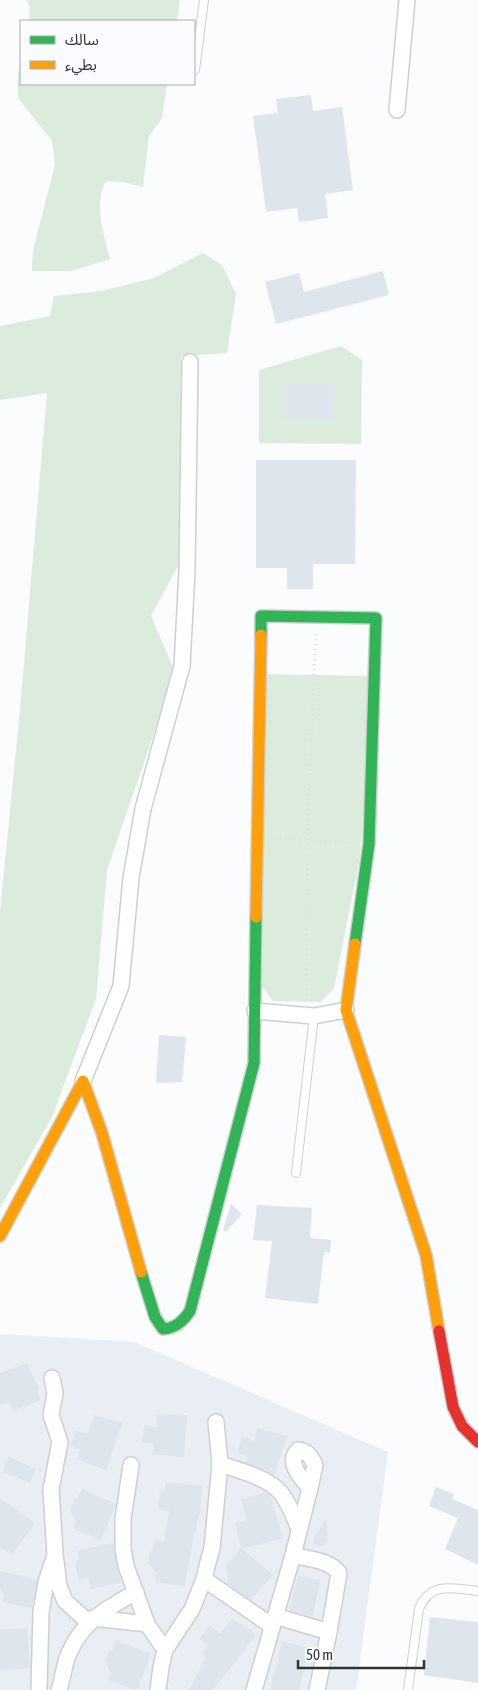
<svg xmlns="http://www.w3.org/2000/svg" width="478" height="1690" viewBox="0 0 478 1690" font-family="'Asap Condensed','Noto Sans Arabic',sans-serif">
<style>
.built{fill:#e9edf4}
.green{fill:#dbecdd}
.building{fill:#dfe5ec}
.lines{fill:none;stroke-linecap:round;stroke-linejoin:round}
.lane-casing{stroke:#cecfd0;stroke-width:10}
.street-casing{stroke:#cecfd0;stroke-width:18}
.fast-casing{stroke:#cecfd0;stroke-width:14}
.slow-casing{stroke:#cecfd0;stroke-width:14}
.jam-casing{stroke:#cecfd0;stroke-width:14}
.path{stroke:#dededf;stroke-width:3;stroke-dasharray:1 4;stroke-linecap:butt}
.lane{stroke:#feffff;stroke-width:8}
.street{stroke:#feffff;stroke-width:15}
.fast{stroke:#30b455;stroke-width:11}
.slow{stroke:#ff9f0a;stroke-width:11}
.jam{stroke:#e5322d;stroke-width:11}
</style>
<rect width="100%" height="100%" fill="#fafcfe"/>
<path class="built" d="M 0,1334 L 134,1342 L 388,1452 L 356,1690 L 0,1690 Z"/>
<g class="green">
<path d="M 27,0 L 180,0 L 177,21 L 29,21 L 30,7 Z"/>
<path d="M 21,64 L 21,84 L 167,84 L 162,118 L 149,136 L 143,187 L 123,182 L 106,181 C 93,205 104,234 110,259 L 71,271 L 32,271 L 33,250 L 55,165 L 52,141 L 18,98 L 18,73 Z"/>
<path d="M 203,253 L 222,265 L 236,294 L 227,353 L 181,356 L 179,564 L 151,616 L 175,672 L 107,870 L 96,999 L 52,1117 L 0,1208 L 0,912 L 20,710 L 47,393 L 0,400 L 0,326 L 50,316 L 54,296 L 101,291 L 154,278 Z"/>
<path d="M 341,346 L 362,360 L 361,444 L 259,443 L 259,370 Z"/>
<path d="M 263,674 L 373,676 L 360,857 L 334,988 L 321,1002 L 273,1001 L 257,980 Z"/>
</g>
<g class="building">
<path d="M 311,95 L 313,111 L 342,107 L 353,190 L 325,194 L 328,218 L 299,222 L 297,208 L 266,212 L 253,116 L 278,113 L 276,99 Z"/>
<path d="M 383,271 L 389,295 L 276,324 L 265,282 L 299,273 L 304,292 Z"/>
<path d="M 284,384 L 333,384 L 333,420 L 283,420 Z"/>
<path d="M 256,460 L 356,460 L 355,564 L 313,564 L 313,589 L 287,589 L 287,568 L 256,568 Z"/>
<path d="M 159,1035 L 186,1037 L 182,1082 L 156,1083 Z"/>
<path d="M 231,1204 L 242,1214 L 226,1232 L 223,1230 Z"/>
<path d="M 257,1205 L 312,1208 L 310,1238 L 331,1240 L 330,1253 L 324,1252 L 318,1304 L 265,1298 L 272,1241 L 253,1240 Z"/>
<path d="M 27,1363 L 39,1389 L 37,1390 L 41,1400 L 13,1411 L 9,1401 L 0,1405 L 0,1373 Z"/>
<path d="M 157,1414 L 187,1415 L 184,1457 L 153,1454 L 154,1443 L 142,1442 L 144,1425 L 157,1427 Z"/>
<path d="M 94,1415 L 122,1423 L 106,1470 L 77,1459 L 80,1450 L 70,1446 L 76,1430 L 88,1434 Z"/>
<path d="M 257,1428 L 287,1436 L 274,1475 L 246,1463 L 248,1457 L 237,1453 L 242,1437 L 255,1441 Z"/>
<path d="M 9,1457 L 36,1469 L 30,1483 L 2,1471 Z"/>
<path d="M 166,1482 L 202,1486 L 200,1515 L 198,1515 L 196,1533 L 194,1533 L 185,1586 L 155,1582 L 157,1574 L 148,1563 L 150,1551 L 152,1552 L 155,1540 L 164,1542 L 169,1511 L 158,1510 L 160,1492 L 164,1493 Z"/>
<path d="M 436,1487 L 454,1494 L 452,1499 L 478,1510 L 478,1565 L 445,1549 L 458,1518 L 429,1506 Z"/>
<path d="M 82,1489 L 116,1504 L 101,1540 L 73,1529 L 76,1522 L 70,1510 L 75,1498 L 77,1499 Z"/>
<path d="M 265,1492 L 270,1495 L 283,1538 L 242,1549 L 273,1575 L 251,1600 L 226,1583 L 228,1580 L 226,1566 L 241,1548 L 235,1523 L 247,1519 L 241,1500 Z"/>
<path d="M 0,1498 L 35,1523 L 12,1555 L 0,1547 Z"/>
<path d="M 326,1519 L 328,1542 L 322,1546 L 319,1546 L 314,1544 L 314,1538 Z"/>
<path d="M 113,1543 L 121,1583 L 91,1589 L 89,1578 L 79,1581 L 75,1563 L 79,1562 L 77,1551 Z"/>
<path d="M 0,1571 L 37,1580 L 32,1608 L 2,1602 L 4,1594 L 0,1589 Z"/>
<path d="M 298,1576 L 320,1580 L 313,1617 L 289,1610 Z"/>
<path d="M 430,1617 L 478,1622 L 478,1683 L 424,1675 Z"/>
<path d="M 232,1618 L 256,1635 L 213,1690 L 189,1690 L 206,1658 L 202,1654 L 208,1646 L 199,1639 L 210,1626 L 220,1634 Z"/>
<path d="M 27,1628 L 30,1668 L 0,1670 L 0,1630 Z"/>
<path d="M 116,1640 L 151,1654 L 137,1690 L 108,1681 L 111,1673 L 105,1661 L 109,1650 L 112,1651 Z"/>
<path d="M 282,1641 L 309,1648 L 299,1690 L 270,1690 Z"/>
</g>
<g class="lines">
<defs>
<g id="lane">
<path d="M 195,70 L 204,0"/>
<path d="M 296,1173 L 314,1016"/>
<path d="M 408,1690 L 419,1609 C 430,1581 454,1588 478,1591"/>
</g>
<g id="street">
<path d="M 397,110 L 407,0"/>
<path d="M 255,1011 L 314,1016 L 346,1010"/>
<path d="M 83,1081 L 121,986 L 131,878 L 143,809 L 182,666 L 187,571 L 190,362"/>
<path d="M 52,1378 L 55,1393 L 51,1415 L 60,1442 L 51,1489 L 55,1554 L 59,1586 L 65,1601 L 88,1622"/>
<path d="M 220,1464 C 238,1470 269,1478 281,1493 C 289,1503 294,1517 299,1529"/>
<path d="M 131,1465 L 123,1519 L 123,1549 L 126,1566 L 147,1624 L 165,1650"/>
<path d="M 293,1555 C 308,1559 330,1560 339,1573 L 329,1632 L 317,1690"/>
<path d="M 204,1579 L 272,1626"/>
<path d="M 275,1616 L 329,1632"/>
<path d="M 93,1618 L 147,1624"/>
<path d="M 39,1690 L 41,1612 L 46,1582 L 54,1558"/>
<path d="M 59,1690 C 63,1678 64,1664 69,1653 C 84,1620 106,1609 136,1592"/>
<path d="M 158,1690 L 161,1667 L 165,1650 L 192,1609 L 204,1579 L 207,1566 L 212,1548 L 220,1464 L 216,1422"/>
<path d="M 254,1690 L 293,1555 L 310,1488 C 301,1478 286,1463 298,1450 C 308,1451 311,1457 315,1465 L 310,1488"/>
</g>
<g id="fast">
<path d="M 261,635 L 261,616 L 376,618 L 369,844 L 355,944"/>
<path d="M 141,1272 L 155,1317 L 163,1329 C 176,1328 183,1321 190,1311 L 254,1063 L 256,917"/>
</g>
<g id="slow">
<path d="M 256,917 L 261,635"/>
<path d="M 355,944 L 346,1010 L 426,1255 L 439,1331"/>
<path d="M 0,1236 L 83,1081 L 102,1133 L 141,1272"/>
</g>
<path id="jam" d="M 439,1331 L 453,1407 L 462,1426 L 478,1442"/>
</defs>
<use href="#lane" class="lane-casing"/>
<use href="#street" class="street-casing"/>
<use href="#fast" class="fast-casing"/>
<use href="#slow" class="slow-casing"/>
<use href="#jam" class="jam-casing"/>
<g class="path">
<path d="M 275,838 L 353,843"/>
<path d="M 306,1000 L 307,839 L 316,634"/>
</g>
<use href="#lane" class="lane"/>
<use href="#street" class="street"/>
<use href="#fast" class="fast"/>
<use href="#slow" class="slow"/>
<use href="#jam" class="jam"/>
</g>
<rect x="20" y="20" width="175" height="65" fill="#f9fbff" stroke="#a9abae"/>
<rect x="30" y="36" width="25" height="8" fill="#30b455" stroke="#a9abae"/>
<text x="65" y="45" font-size="15" fill="#323334">سالك</text>
<rect x="30" y="61" width="25" height="8" fill="#ff9f0a" stroke="#a9abae"/>
<text x="65" y="70" font-size="15" fill="#323334">بطيء</text>
<path d="M298 1660v8h126v-8" fill="none" stroke="#323334" stroke-width="2.5"/>
<text x="306" y="1660" font-size="15" fill="#323334" stroke="#f9fbff" stroke-width="4" paint-order="stroke">50 m</text>
</svg>
